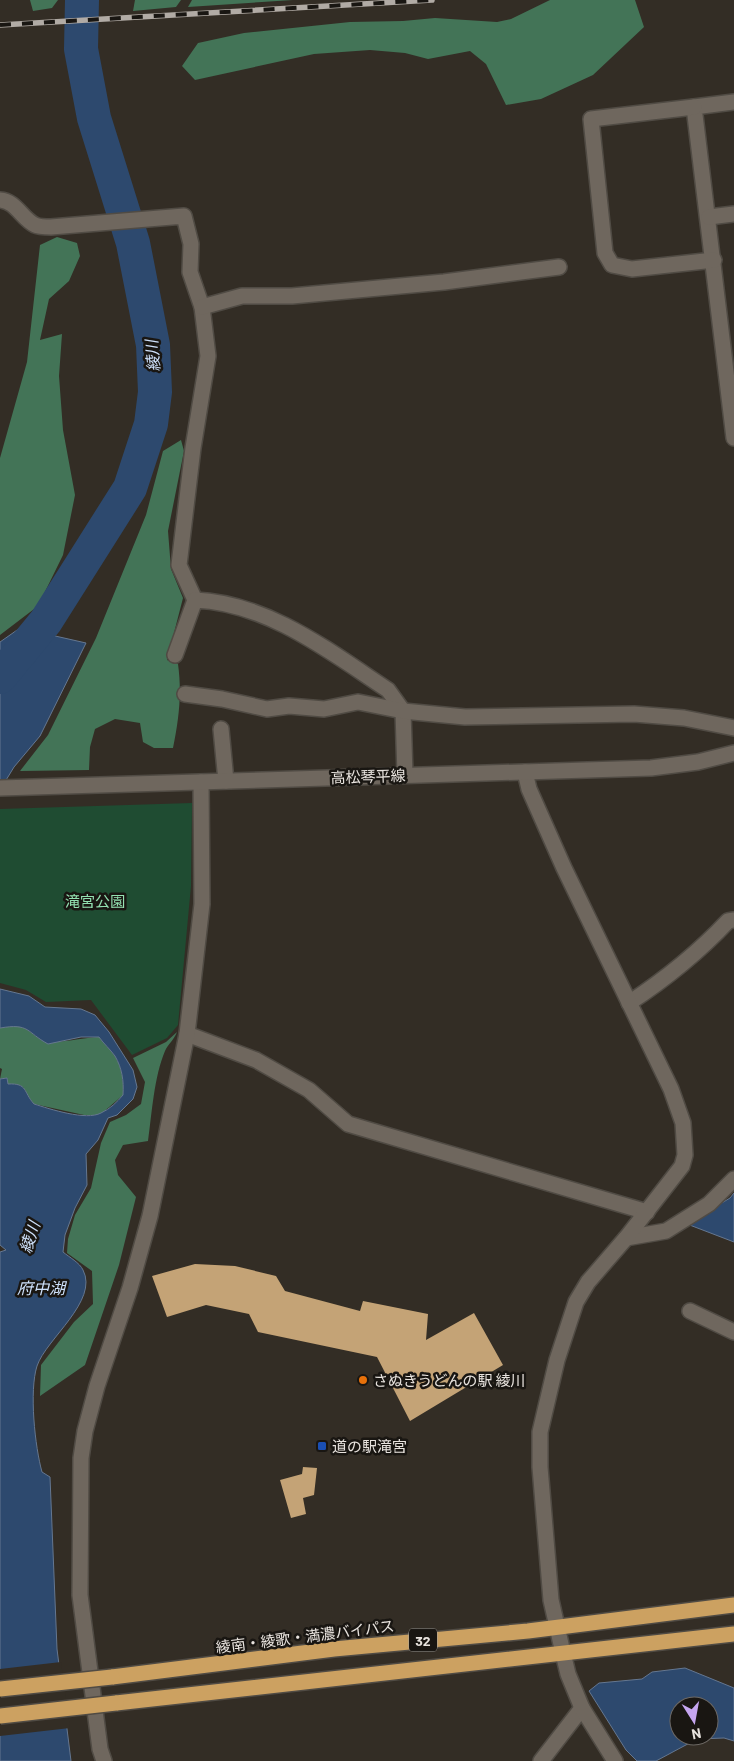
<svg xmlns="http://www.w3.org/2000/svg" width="734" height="1761" viewBox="0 0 734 1761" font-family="Barlow,'Noto Sans JP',sans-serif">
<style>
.green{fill:#1f4c32}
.forest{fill:#437457}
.water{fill:#2d496e;stroke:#657790;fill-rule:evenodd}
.pier{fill:#332d25}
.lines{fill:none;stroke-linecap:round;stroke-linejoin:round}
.river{stroke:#2d496e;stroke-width:34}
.building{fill:#c4a376}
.street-casing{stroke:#504b44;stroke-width:18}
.secondary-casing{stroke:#504b44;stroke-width:18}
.highway-casing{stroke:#504b44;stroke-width:18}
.street{stroke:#6f675e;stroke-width:15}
.secondary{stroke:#6f675e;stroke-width:15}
.highway{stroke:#cca161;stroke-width:15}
.rail-casing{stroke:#b1aba5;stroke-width:5.5}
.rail{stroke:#191612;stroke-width:4;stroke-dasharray:11;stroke-linecap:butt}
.highway-bridge-casing{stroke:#504b44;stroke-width:18;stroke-linecap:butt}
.highway-bridge{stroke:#cca161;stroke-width:15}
.food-dot{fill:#e8710a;stroke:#191612;stroke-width:2}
.transit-dot{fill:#1a4fb4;stroke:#191612;stroke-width:2}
.labels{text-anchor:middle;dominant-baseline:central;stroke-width:5;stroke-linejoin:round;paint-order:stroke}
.shield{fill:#191612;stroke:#aaa6a1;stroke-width:1}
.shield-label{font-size:14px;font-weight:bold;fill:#e8e3de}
.street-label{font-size:15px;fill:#e8e3de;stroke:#191612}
.park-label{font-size:15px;fill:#93e0b1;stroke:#191612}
.poi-label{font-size:15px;fill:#e8e3de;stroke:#191612;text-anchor:start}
.water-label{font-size:16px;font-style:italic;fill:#cee1fb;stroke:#191612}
</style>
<rect width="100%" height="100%" fill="#332d25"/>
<path class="green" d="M 192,803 L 191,886 L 178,1025 L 167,1038 L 132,1055 L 91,1000 L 46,1002 L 26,990 L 0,983 L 0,809 Z"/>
<g class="forest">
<path d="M 30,0 L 58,0 L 52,8 L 33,11 Z"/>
<path d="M 135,0 L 181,0 L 176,7 L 133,11 Z"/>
<path d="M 192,0 L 293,0 L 188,7 Z"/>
<path d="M 550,0 L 635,0 L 644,27 L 593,75 L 541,99 L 506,105 L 486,64 L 470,51 L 428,59 L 405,53 L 370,50 L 314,54 L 195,80 L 182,66 L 198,43 L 244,33 L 350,22 L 403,21 L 435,18 L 497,22 L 511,19 Z"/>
<path d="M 57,237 L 77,243 L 80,256 L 69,281 L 49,299 L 40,340 L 62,334 L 59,376 L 63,430 L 75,495 L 63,555 L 38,606 L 0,635 L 0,458 L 27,362 L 40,245 Z"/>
<path d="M 181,440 L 184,451 L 168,531 L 171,569 L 183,598 L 167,660 L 178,664 C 182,693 179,719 173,748 L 154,748 L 143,742 L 140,723 L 115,719 L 95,729 L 90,747 L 89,770 L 20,771 L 48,735 L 96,638 L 146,515 L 163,451 Z"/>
<path d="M 17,1025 C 30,1030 31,1033 40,1039 C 51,1046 85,1037 99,1037 C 104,1044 110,1049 115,1056 C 122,1068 124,1081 123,1095 L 100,1115 L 84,1115 L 34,1104 C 23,1092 28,1083 8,1084 L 7,1078 L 0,1079 L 2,1069 L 0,1068 L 0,1028 Z"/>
<path d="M 177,1032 C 174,1040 168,1044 165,1051 C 154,1077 152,1113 148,1141 L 123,1145 L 115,1160 L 118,1175 L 136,1197 L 119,1265 L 85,1365 L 40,1396 L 41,1365 L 74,1322 L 93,1304 L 92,1271 L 67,1253 L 68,1239 L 75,1215 L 91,1188 L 101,1143 L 110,1122 L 126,1115 L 141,1104 L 145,1082 L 133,1058 L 166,1042 Z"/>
</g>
<g class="water">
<path d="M 20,628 L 86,643 L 40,736 L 14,767 L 0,790 L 0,642 Z"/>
<path d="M 0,989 L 29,996 L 45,1007 L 81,1009 L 95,1015 L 109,1032 L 133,1070 L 137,1087 L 133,1099 L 117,1115 L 108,1118 L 98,1140 L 86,1154 L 87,1185 L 75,1208 L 65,1235 L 63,1252 C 69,1257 80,1263 83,1270 C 99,1301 46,1339 37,1366 C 29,1391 35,1447 42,1472 L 50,1477 L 57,1649 L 71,1761 L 0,1761 L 0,1252 L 6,1250 L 0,1245 L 0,1079 L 7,1078 L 8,1084 C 28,1083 23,1092 34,1104 C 50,1109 86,1121 101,1113 C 110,1109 117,1102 123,1095 C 124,1081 122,1068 115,1056 C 110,1049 104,1044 99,1037 L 81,1037 L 48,1044 C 26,1032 30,1023 0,1028 Z"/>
<path d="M 734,1193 L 734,1242 L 687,1224 L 730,1198 Z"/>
<path d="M 685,1668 L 734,1688 L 734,1741 L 724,1738 L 697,1739 L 656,1761 L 637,1761 L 626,1750 L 589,1691 L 599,1683 L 642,1679 L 652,1672 ZM 679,1706 L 709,1706 L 709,1736 L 679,1736 Z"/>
</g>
<path class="pier" d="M 61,1662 L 70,1728 L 0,1736 L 0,1669 Z"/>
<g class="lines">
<path class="river" d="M 0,677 L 46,621 L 130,488 L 151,424 L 155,392 L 153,345 L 133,243 L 94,118 L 81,49 L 82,0"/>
</g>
<g class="building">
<path d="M 195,1264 L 235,1266 L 276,1276 L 285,1291 L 360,1311 L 363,1301 L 428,1314 L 426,1340 L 474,1313 L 503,1365 L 410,1421 L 377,1357 L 258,1332 L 249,1314 L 206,1305 L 167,1317 L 152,1276 Z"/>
<path d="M 303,1467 L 317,1468 L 314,1495 L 303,1498 L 306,1514 L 291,1518 L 280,1480 L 302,1474 Z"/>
</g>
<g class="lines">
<defs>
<g id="street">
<path d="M 734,102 L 694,107 L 734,438"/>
<path d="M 694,107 L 591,119 L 605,253 L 612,265 L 632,269 L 714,260"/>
<path d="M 0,200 C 16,201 22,219 35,225 C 39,227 46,227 51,227 L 184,216 L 191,244 L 190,272 L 202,307 L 208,356 L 193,448 L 179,565 L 195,600"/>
<path d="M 709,217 L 734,214"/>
<path d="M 202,307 L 242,296 L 292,296 L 444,282 L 559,267"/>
<path d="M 175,655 L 195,600 C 268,603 329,651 388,690 L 403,711 L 405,775"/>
<path d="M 185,694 L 222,699 L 267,709 L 289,706 L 324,709 L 358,702 L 403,711 L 465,717 L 634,714 L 684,718 L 734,728"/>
<path d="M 221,729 L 226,781"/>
<path d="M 629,1003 C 667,978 697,954 728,921 L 734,920"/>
<path d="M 187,1034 L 256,1060 L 309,1090 L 348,1124 L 647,1212"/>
<path d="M 626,1238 L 666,1231 L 709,1204 L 734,1179"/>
<path d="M 690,1311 L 734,1332"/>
<path d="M 104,1761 L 100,1749 L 80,1595 L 81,1458 L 85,1431 L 97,1386 L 130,1288 L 150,1216 L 187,1034 L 202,904 L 201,782"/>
<path d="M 541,1761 L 582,1708"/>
</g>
<g id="secondary">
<path d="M 525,772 L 529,789 L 564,868 L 671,1089 L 683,1123 L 685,1155 L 682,1166 L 626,1238 L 588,1282 L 576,1302 L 557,1360 L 540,1432 L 540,1467 L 551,1600 L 563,1653 L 568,1674 L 582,1708 L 615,1761"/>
<path d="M 0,788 L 651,768 L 698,762 L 734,753"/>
</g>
<g id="highway">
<path d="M 112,1677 L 334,1649 L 528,1631 L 734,1605"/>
<path d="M 116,1703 L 734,1634"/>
</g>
</defs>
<use href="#street" class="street-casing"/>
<use href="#secondary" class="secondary-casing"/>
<use href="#highway" class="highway-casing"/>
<use href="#street" class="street"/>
<use href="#secondary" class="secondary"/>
<use href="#highway" class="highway"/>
<defs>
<path id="rail" d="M 0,25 L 432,0"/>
</defs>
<use href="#rail" class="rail-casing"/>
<use href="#rail" class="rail"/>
<defs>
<g id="highway-bridge">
<path d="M 0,1689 L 112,1677"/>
<path d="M 0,1716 L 116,1703"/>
</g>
</defs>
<use href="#highway-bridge" class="highway-bridge-casing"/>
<use href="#highway-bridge" class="highway-bridge"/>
</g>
<circle class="food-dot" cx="363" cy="1380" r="5"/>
<rect class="transit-dot" x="317" y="1441" width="10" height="10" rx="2.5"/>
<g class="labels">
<rect class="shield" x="409" y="1628.5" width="28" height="23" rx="4"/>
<g class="shield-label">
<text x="423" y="1640">32</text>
</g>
<g class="street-label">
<text transform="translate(368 776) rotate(-2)">高松琴平線</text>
<text transform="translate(305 1636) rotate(-7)">綾南・綾歌・満濃バイパス</text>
</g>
<g class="park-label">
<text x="95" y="901">滝宮公園</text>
</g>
<g class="poi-label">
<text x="373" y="1380">さぬきうどんの駅 綾川</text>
<text x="332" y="1446">道の駅滝宮</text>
</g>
<g class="water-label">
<text transform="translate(152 356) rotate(-95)">綾川</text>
<text transform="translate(29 1237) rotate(-72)">綾川</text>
<text x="41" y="1287">府中湖</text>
</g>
</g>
<g transform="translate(694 1721) rotate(169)"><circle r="24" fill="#191612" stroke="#6c6864"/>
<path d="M0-4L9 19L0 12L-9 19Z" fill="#c6a6f0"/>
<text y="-8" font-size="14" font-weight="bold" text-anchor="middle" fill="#e8e3de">N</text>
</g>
</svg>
